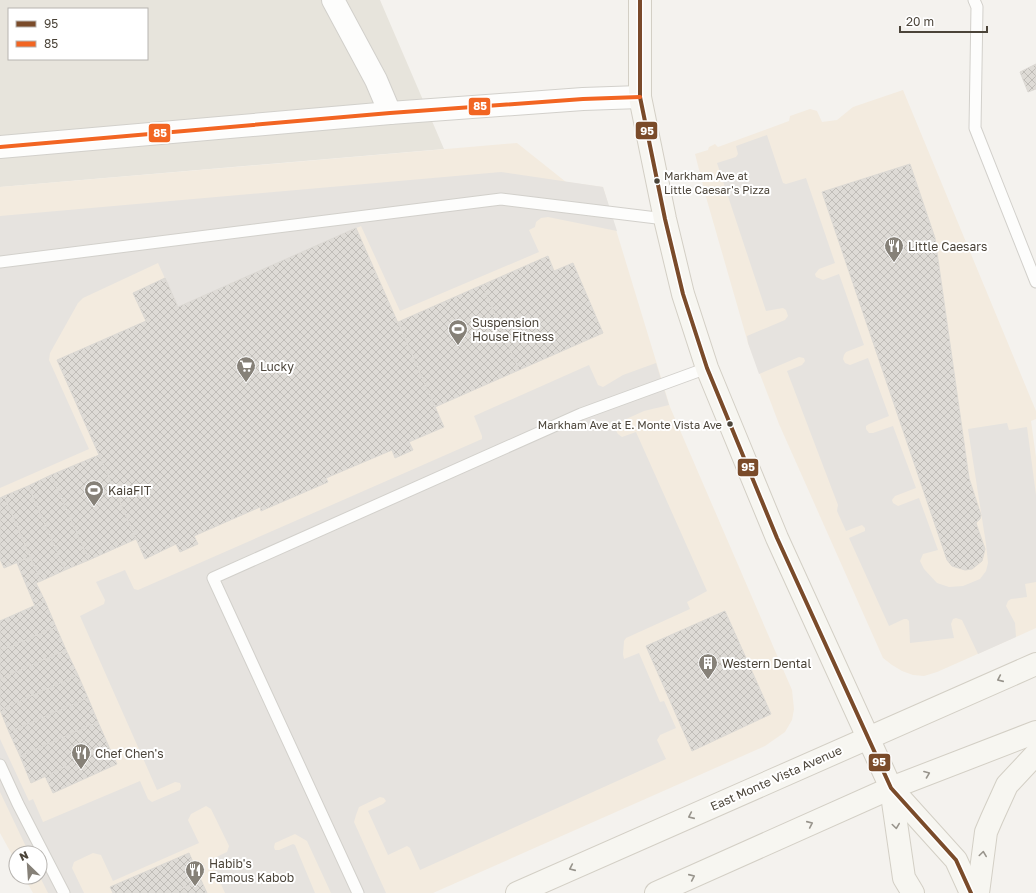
<svg xmlns="http://www.w3.org/2000/svg" width="1036" height="893" viewBox="0 0 1036 893" font-family="'Golos Text',sans-serif">
<style>
.residential{fill:#e7e4dc;fill-rule:evenodd}
.commercial{fill:#f3ebdf}
.parking{fill:#e6e3df}
.building{fill:url(#building-cross-hatch);stroke:#dcd9d4}
.lines{fill:none;stroke-linecap:round;stroke-linejoin:round}
.lane-casing{stroke:#d2d0cb;stroke-width:13}
.street-casing{stroke:#d2d0cb;stroke-width:24}
.secondary-casing{stroke:#d3cfc5;stroke-width:24}
.lane{stroke:#fdfdfc;stroke-width:11}
.street{stroke:#fdfdfc;stroke-width:22}
.secondary{stroke:#f7f6f1;stroke-width:22}
.bus-1-casing{stroke:#fff;stroke-width:7}
.bus-2-casing{stroke:#fff;stroke-width:7}
.bus-1{stroke:#7a4b2a;stroke-width:4}
.bus-2{stroke:#f26522;stroke-width:4}
.oneway{stroke:#98948c}
.bus-dot{fill:#4b4439;stroke:#fff;stroke-width:1.5}
.labels{text-anchor:middle;dominant-baseline:central;stroke-width:4;stroke-linejoin:round;paint-order:stroke}
.bus-label{font-size:11px;fill:#4b4439;stroke:#fff;text-anchor:start}
.poi-label{font-size:12px;fill:#4b4439;stroke:#fff;text-anchor:start}
.street-label{font-size:12px;fill:#4b4439;stroke:#fff}
.line-badge{stroke:#fff;stroke-width:1.5}
.badge-label{font-size:11px;text-anchor:middle;font-weight:bold;fill:#fff}
</style>
<defs>
<pattern id="building-cross-hatch" width="8" height="8" patternUnits="userSpaceOnUse"><rect width="8" height="8" fill="#dedbd6"/><path d="M0 0l8 8M0 8l8-8" fill="none" stroke="#c0bdb8"/></pattern>
</defs>
<rect width="100%" height="100%" fill="#f4f2ee"/>
<path class="residential" d="M 0,0 L 380,0 L 444,149 L 0,187 ZM 9,9 L 147,9 L 147,59 L 9,59 Z"/>
<g class="commercial">
<path d="M 903,90 L 1036,411 L 1036,419 L 1031,421 L 1036,457 L 1036,628 L 937,672 L 924,676 L 913,675 L 902,671 L 892,665 L 883,658 L 779,424 L 748,343 L 706,197 L 695,154 L 708,150 L 709,147 L 715,144 L 718,147 L 789,121 L 790,116 L 810,109 L 817,111 L 822,122 L 837,120 L 853,107 Z"/>
<path d="M 517,143 L 566,182 L 603,187 L 670,407 L 792,690 L 794,709 L 792,720 L 785,732 L 765,746 L 433,893 L 33,893 L 24,877 L 40,877 L 40,853 L 16,853 L 16,862 L 0,833 L 0,187 Z"/>
</g>
<g class="parking">
<path d="M 767,135 L 783,183 L 786,184 L 806,178 L 835,263 L 819,269 L 815,274 L 816,277 L 823,280 L 839,274 L 864,345 L 846,352 L 844,355 L 843,359 L 845,363 L 850,365 L 868,358 L 889,416 L 869,424 L 866,426 L 866,429 L 869,433 L 873,433 L 893,426 L 916,488 L 895,496 L 892,500 L 893,503 L 898,506 L 919,498 L 938,550 L 923,554 L 920,561 L 924,569 L 937,583 L 949,587 L 963,586 L 980,579 L 986,571 L 988,563 L 986,544 L 968,429 L 1007,423 L 1009,430 L 1027,427 L 1036,495 L 1036,582 L 1025,584 L 1027,597 L 1011,599 L 1008,601 L 1006,606 L 1015,623 L 1016,637 L 978,654 L 962,620 L 956,618 L 953,619 L 951,624 L 954,638 L 910,643 L 909,621 L 907,619 L 904,619 L 889,626 L 849,538 L 865,531 L 865,528 L 862,525 L 846,531 L 837,511 L 838,505 L 787,371 L 802,365 L 805,361 L 804,358 L 799,357 L 759,374 L 748,343 L 747,336 L 785,320 L 788,316 L 786,310 L 783,308 L 766,311 L 717,163 L 736,157 L 738,154 L 736,146 Z"/>
<path d="M 501,172 L 603,187 L 617,231 L 548,217 L 541,218 L 536,222 L 535,227 L 529,230 L 539,252 L 400,311 L 361,226 L 178,307 L 158,263 L 83,298 L 78,303 L 50,353 L 49,360 L 89,449 L 0,488 L 0,216 Z"/>
<path d="M 656,363 L 669,405 L 644,411 L 613,425 L 618,434 L 622,437 L 636,432 L 707,591 L 687,602 L 690,609 L 626,638 L 624,641 L 623,654 L 624,659 L 639,653 L 660,702 L 664,701 L 676,728 L 660,735 L 657,740 L 666,759 L 420,870 L 410,848 L 407,846 L 388,855 L 368,811 L 383,804 L 386,801 L 384,798 L 380,797 L 359,807 L 356,815 L 354,822 L 386,893 L 331,893 L 307,841 L 295,834 L 275,843 L 274,847 L 275,850 L 279,850 L 293,844 L 295,845 L 315,893 L 225,893 L 210,860 L 227,852 L 229,846 L 211,809 L 206,806 L 191,814 L 188,820 L 199,843 L 113,881 L 101,855 L 93,853 L 74,862 L 72,868 L 84,893 L 48,893 L 40,877 L 40,853 L 29,853 L 0,792 L 0,739 L 29,801 L 33,799 L 43,822 L 140,781 L 148,799 L 152,802 L 180,790 L 181,786 L 180,783 L 175,782 L 157,790 L 80,616 L 104,604 L 105,600 L 96,582 L 125,570 L 134,589 L 138,590 L 482,439 L 482,436 L 474,416 L 589,365 L 598,385 L 603,387 L 623,375 Z"/>
</g>
<g class="building">
<path d="M 1036,64 L 1036,89 L 1028,92 L 1020,72 Z"/>
<path d="M 910,164 L 935,238 L 969,478 L 981,515 L 980,519 L 976,523 L 985,549 L 982,561 L 972,569 L 965,570 L 952,566 L 947,560 L 822,192 Z"/>
<path d="M 356,228 L 444,427 L 409,442 L 413,450 L 395,458 L 392,450 L 326,478 L 328,482 L 261,511 L 260,507 L 194,536 L 198,544 L 180,552 L 176,544 L 145,559 L 57,360 L 146,321 L 133,293 L 165,278 L 178,307 Z"/>
<path d="M 548,256 L 554,271 L 573,263 L 603,333 L 519,370 L 482,285 Z"/>
<path d="M 482,285 L 519,370 L 435,407 L 398,322 Z"/>
<path d="M 99,455 L 136,539 L 89,560 L 51,475 Z"/>
<path d="M 51,475 L 89,560 L 65,570 L 28,486 Z"/>
<path d="M 28,486 L 65,570 L 41,581 L 4,496 Z"/>
<path d="M 4,496 L 30,557 L 4,568 L 0,559 L 0,498 Z"/>
<path d="M 30,557 L 41,581 L 36,583 L 45,601 L 35,606 L 17,563 Z"/>
<path d="M 45,601 L 56,627 L 0,651 L 0,621 Z"/>
<path d="M 725,611 L 771,714 L 692,751 L 646,646 Z"/>
<path d="M 56,627 L 66,650 L 0,679 L 0,651 Z"/>
<path d="M 66,650 L 78,675 L 0,710 L 0,679 Z"/>
<path d="M 78,675 L 88,698 L 9,732 L 0,710 Z"/>
<path d="M 88,698 L 98,722 L 20,756 L 9,732 Z"/>
<path d="M 98,722 L 109,747 L 31,783 L 20,756 Z"/>
<path d="M 109,747 L 117,764 L 53,793 L 45,776 Z"/>
<path d="M 189,853 L 201,880 L 172,893 L 113,893 L 110,887 Z"/>
<path d="M 201,880 L 207,893 L 172,893 Z"/>
</g>
<g class="lines">
<defs>
<g id="lane">
<path d="M 974,0 L 977,7 L 975,128 L 1036,282"/>
<path d="M 0,262 L 501,199 L 665,219"/>
<path d="M 0,765 L 18,804 L 64,893"/>
<path d="M 358,893 L 213,578 L 581,414 L 707,368"/>
</g>
<g id="street">
<path d="M 333,0 L 376,80 L 390,113"/>
<path d="M 0,147 L 390,113 L 583,99 L 640,97"/>
</g>
<g id="secondary">
<path d="M 640,0 L 640,97 L 665,219 L 683,294 L 707,368 L 777,538 L 891,788 L 956,860 L 971,893"/>
<path d="M 891,788 L 904,878 L 913,893"/>
<path d="M 517,893 L 1036,664"/>
<path d="M 656,893 L 891,788 L 1036,732"/>
<path d="M 978,893 L 986,832 L 992,818 L 1007,785 L 1036,754"/>
</g>
</defs>
<use href="#lane" class="lane-casing"/>
<use href="#street" class="street-casing"/>
<use href="#secondary" class="secondary-casing"/>
<use href="#lane" class="lane"/>
<use href="#street" class="street"/>
<use href="#secondary" class="secondary"/>
<defs>
<path id="bus-1" d="M 640,0 L 640,97 L 665,219 L 683,294 L 707,368 L 777,538 L 891,788 L 956,860 L 971,893"/>
<path id="bus-2" d="M 0,147 L 390,113 L 583,99 L 640,97"/>
</defs>
<use href="#bus-1" class="bus-1-casing"/>
<use href="#bus-2" class="bus-2-casing"/>
<use href="#bus-1" class="bus-1"/>
<use href="#bus-2" class="bus-2"/>
</g>
<defs><path id="oneway-chevron" d="M-2-3.5L2.5 0L-2 3.5" fill="none" stroke-width="1.6" stroke-linecap="round" stroke-linejoin="round"/></defs>
<g class="oneway">
<use href="#oneway-chevron" transform="translate(1000 679) rotate(156)"/>
<use href="#oneway-chevron" transform="translate(927 774) rotate(-21)"/>
<use href="#oneway-chevron" transform="translate(691 816) rotate(156)"/>
<use href="#oneway-chevron" transform="translate(810 824) rotate(-24)"/>
<use href="#oneway-chevron" transform="translate(896 826) rotate(82)"/>
<use href="#oneway-chevron" transform="translate(983 854) rotate(-82)"/>
<use href="#oneway-chevron" transform="translate(572 868) rotate(156)"/>
<use href="#oneway-chevron" transform="translate(692 877) rotate(-24)"/>
</g>
<defs>
<symbol id="restaurant-pin" viewBox="-11 -11 22 30"><path d="M0 17L-7.5 6A9.5 9.5 0 1 1 7.5 6Z" fill="#868178" stroke="#fff"/><path d="M-5-6h1v4h1v-4h1v4h1v-4h1v5L-1.5 .5V6h-2V.5L-5-1ZM5-6V6H3V1.5H1.5Q1.5-4 5-6Z" fill="#fff"/></symbol>
<symbol id="stadium-pin" viewBox="-11 -11 22 30"><path d="M0 17L-7.5 6A9.5 9.5 0 1 1 7.5 6Z" fill="#868178" stroke="#fff"/><path d="M0-5a6.5 5 0 1 0 0 10a6.5 5 0 1 0 0-10ZM-3.5-1.8h7v3.6h-7Z" fill="#fff"/></symbol>
<symbol id="supermarket-pin" viewBox="-11 -11 22 30"><path d="M0 17L-7.5 6A9.5 9.5 0 1 1 7.5 6Z" fill="#868178" stroke="#fff"/><path d="M-6-5.5h2.5l.6 2H6L4.5 2H-2.5L-4.4-4H-6ZM-1.5 3.2a1.3 1.3 0 1 0 .1 0ZM3 3.2a1.3 1.3 0 1 0 .1 0Z" fill="#fff"/></symbol>
<symbol id="building-pin" viewBox="-11 -11 22 30"><path d="M0 17L-7.5 6A9.5 9.5 0 1 1 7.5 6Z" fill="#868178" stroke="#fff"/><path d="M-4-6H4V6H1V3H-1V6H-4ZM-2.5-4.3h1.7v1.8h-1.7ZM.8-4.3h1.7v1.8H.8ZM-2.5-1h1.7V.8h-1.7ZM.8-1h1.7V.8H.8Z" fill="#fff"/></symbol>
</defs>
<g fill-rule="evenodd">
<use href="#restaurant-pin" x="883" y="235" width="22" height="30"/>
<use href="#stadium-pin" x="447" y="318" width="22" height="30"/>
<use href="#supermarket-pin" x="235" y="355" width="22" height="30"/>
<use href="#stadium-pin" x="83" y="479" width="22" height="30"/>
<use href="#building-pin" x="697" y="652" width="22" height="30"/>
<use href="#restaurant-pin" x="70" y="742" width="22" height="30"/>
<use href="#restaurant-pin" x="184" y="859" width="22" height="30"/>
</g>
<g class="bus-dot">
<circle cx="657" cy="181" r="3.5"/>
<circle cx="730" cy="424" r="3.5"/>
</g>
<g class="labels">
<g class="bus-label">
<text x="664" y="175">Markham Ave at<tspan x="664" dy="14">Little Caesar's Pizza</tspan></text>
<text x="722" y="424" text-anchor="end">Markham Ave at E. Monte Vista Ave</text>
</g>
<g class="poi-label">
<text x="908" y="246">Little Caesars</text>
<text x="472" y="322">Suspension<tspan x="472" dy="14">House Fitness</tspan></text>
<text x="260" y="366">Lucky</text>
<text x="108" y="490">KaiaFIT</text>
<text x="722" y="663">Western Dental</text>
<text x="95" y="753">Chef Chen's</text>
<text x="209" y="863">Habib's<tspan x="209" dy="14">Famous Kabob</tspan></text>
</g>
<g class="street-label">
<text transform="translate(776 778) rotate(-24)">East Monte Vista Avenue</text>
</g>
</g>
<g class="line-badge">
<rect x="468" y="97" width="23" height="19" rx="4" fill="#f26522"/>
<rect x="635" y="121" width="23" height="19" rx="4" fill="#7a4b2a"/>
<rect x="148" y="123" width="23" height="20" rx="4" fill="#f26522"/>
<rect x="737" y="458" width="22" height="19" rx="4" fill="#7a4b2a"/>
<rect x="868" y="753" width="23" height="19" rx="4" fill="#7a4b2a"/>
</g>
<g class="badge-label">
<text x="480" y="110">85</text>
<text x="647" y="135">95</text>
<text x="160" y="137">85</text>
<text x="748" y="471">95</text>
<text x="879" y="766">95</text>
</g>
<rect x="8" y="8" width="140" height="52" fill="#ffffff" stroke="#b7b4b0"/>
<rect x="16" y="21" width="20" height="6" fill="#7a4b2a" stroke="#b7b4b0"/>
<text x="44" y="28" font-size="12" fill="#4b4439">95</text>
<rect x="16" y="41" width="20" height="6" fill="#f26522" stroke="#b7b4b0"/>
<text x="44" y="48" font-size="12" fill="#4b4439">85</text>
<g transform="translate(28 865) rotate(335)"><circle r="19" fill="#ffffff" stroke="#b7b4b0"/>
<path d="M0-3L7 15L0 10L-7 15Z" fill="#868178"/>
<text y="-6" font-size="11" font-weight="bold" text-anchor="middle" fill="#4b4439">N</text>
</g>
<path d="M900 26v6h87v-6" fill="none" stroke="#4b4439" stroke-width="2"/>
<text x="906" y="26" font-size="12" fill="#4b4439" stroke="#ffffff" stroke-width="3" paint-order="stroke">20 m</text>
</svg>
